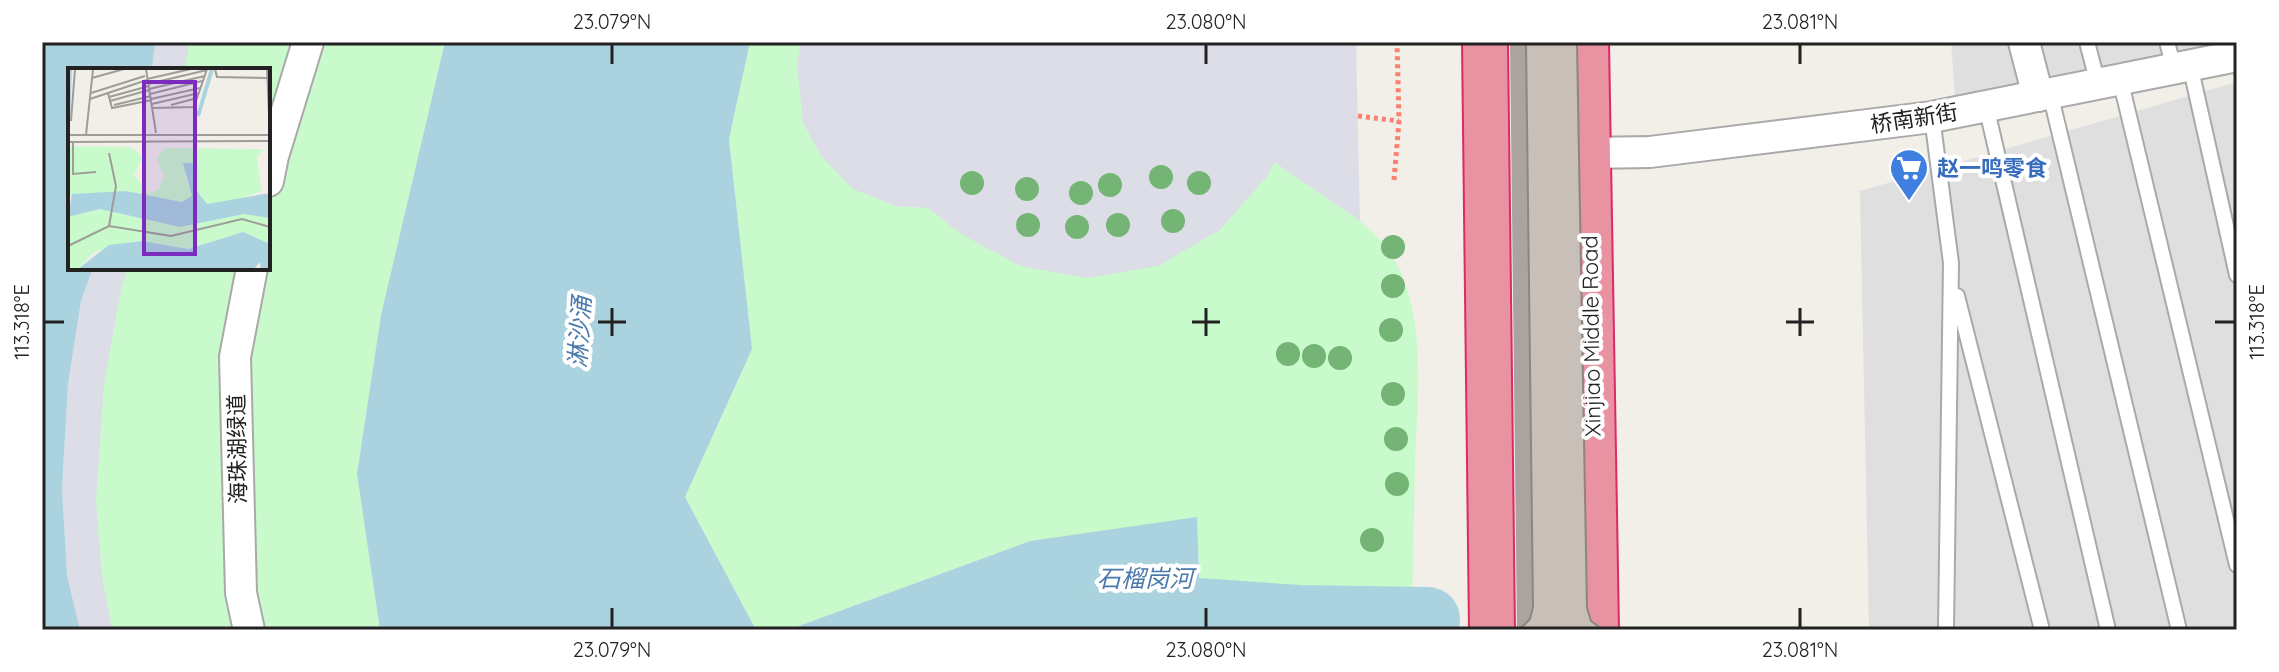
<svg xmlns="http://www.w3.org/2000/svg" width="2279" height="672" viewBox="0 0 2279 672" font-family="Quicksand,'Noto Sans SC',sans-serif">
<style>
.residential{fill:#e0dfdf}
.park{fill:#c8facc}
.plaza{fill:#dddde8}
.water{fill:#aad3df}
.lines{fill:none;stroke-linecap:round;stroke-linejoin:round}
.river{stroke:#aad3df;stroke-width:64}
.lane-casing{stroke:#a9a9a9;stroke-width:18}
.street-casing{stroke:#a9a9a9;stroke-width:34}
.highway-casing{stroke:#dc2a67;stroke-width:48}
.path{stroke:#fa8072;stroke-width:5;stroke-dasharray:4 4;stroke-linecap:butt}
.lane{stroke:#fff;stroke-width:14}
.street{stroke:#fff;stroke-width:30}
.highway{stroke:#e892a2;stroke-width:44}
.tree{fill:#74b475}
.wall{fill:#aba49e}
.building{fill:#c7bfb8;stroke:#8b8681;stroke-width:2}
.ticks{fill:none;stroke:#222;stroke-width:3}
.labels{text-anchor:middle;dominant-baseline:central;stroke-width:8;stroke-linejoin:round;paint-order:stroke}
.street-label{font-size:22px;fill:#222;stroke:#fff}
.shop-label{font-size:22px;font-weight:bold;fill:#366cbe;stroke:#fff;text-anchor:start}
.water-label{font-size:24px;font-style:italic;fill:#4a7aab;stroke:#fff}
.inset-river{fill:none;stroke:#aad3df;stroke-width:4}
.inset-road{fill:none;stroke:#9f9d99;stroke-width:2}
.view{fill:#7b2cbf;fill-opacity:0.15;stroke:#7b2cbf;stroke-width:4}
.inset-edge{fill:none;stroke:#222;stroke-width:4}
.neatline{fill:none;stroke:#222;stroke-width:3}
.ticks-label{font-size:20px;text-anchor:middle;fill:#222}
</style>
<rect width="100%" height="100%" fill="#f2efe9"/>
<g class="residential">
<path d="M 1951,42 L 2237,42 L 1955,98 Z"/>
<path d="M 2237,82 L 2237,630 L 1869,630 L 1860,191 Z"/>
</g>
<g class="park">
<path d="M 155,42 L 445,42 L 381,315 L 357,474 L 380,630 L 80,630 L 93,268 L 268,268 L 268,70 L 152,70 Z"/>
<path d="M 750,42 L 801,42 L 797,66 L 895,206 L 928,208 L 961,234 L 1273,162 C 1306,184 1368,219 1389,251 C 1429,310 1417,397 1415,465 C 1414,520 1413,575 1411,630 L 1201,630 L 1197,518 L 1030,541 L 788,630 L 756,630 L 685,497 L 752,349 L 729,139 Z"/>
</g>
<g class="plaza">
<path d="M 155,42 L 189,42 L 185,70 L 152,70 Z"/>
<path d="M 801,42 L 1356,42 L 1360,221 L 1274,162 L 1268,175 L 1220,230 L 1158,266 L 1087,278 L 1020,266 L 961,234 L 928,208 L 895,206 L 853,189 L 820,155 L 803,122 L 797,66 Z"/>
<path d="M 93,268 L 128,268 L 121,289 L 104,384 L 96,500 L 102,576 L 112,630 L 80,630 L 67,575 L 62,489 L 68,384 L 81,301 Z"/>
</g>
<g class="water">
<path d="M 42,42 L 155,42 L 152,70 L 70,70 L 70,268 L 93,268 L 81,301 L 68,384 L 62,489 L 67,575 L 80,630 L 42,630 Z"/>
<path d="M 445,42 L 750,42 L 729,139 L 752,349 L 685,497 L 756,630 L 380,630 L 357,474 L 381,315 Z"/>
<path d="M 1197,517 L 1201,630 L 788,630 L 1030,541 Z"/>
</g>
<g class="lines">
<path class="river" d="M 1111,604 L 1298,617 L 1428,619"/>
<defs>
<g id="lane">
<path d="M 2087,42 L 2098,84"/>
<path d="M 2167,42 L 2174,68"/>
<path d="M 2190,65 L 2237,275"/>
<path d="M 2120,79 L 2237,565"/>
<path d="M 2050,93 L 2179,630"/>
<path d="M 1986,106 L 2108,630"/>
<path d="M 1932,117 L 1951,263 L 1946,630"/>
<path d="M 1957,296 L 2042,630"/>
</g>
<g id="street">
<path d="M 2024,42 L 2038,96"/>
<path d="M 1588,153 L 1650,152 L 1932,117 L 2237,56"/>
<path d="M 268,181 L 273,156 L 308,42"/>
<path d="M 249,630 L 241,593 L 235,357 L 252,268"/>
</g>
<g id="highway">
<path d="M 1485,42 L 1492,630"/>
<path d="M 1586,42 L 1596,630"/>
</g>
</defs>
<use href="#lane" class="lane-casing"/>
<use href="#street" class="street-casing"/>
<use href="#highway" class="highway-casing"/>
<g class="path">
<path d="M 1358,116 L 1399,121"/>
<path d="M 1394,180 L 1399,121 L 1397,42"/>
</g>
<use href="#lane" class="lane"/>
<use href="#street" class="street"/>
<use href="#highway" class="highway"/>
</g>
<g class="tree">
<circle cx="1161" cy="177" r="12"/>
<circle cx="972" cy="183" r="12"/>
<circle cx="1199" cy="183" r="12"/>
<circle cx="1110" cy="185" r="12"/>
<circle cx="1027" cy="189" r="12"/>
<circle cx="1081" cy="193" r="12"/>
<circle cx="1173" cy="221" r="12"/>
<circle cx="1028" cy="225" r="12"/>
<circle cx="1118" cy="225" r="12"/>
<circle cx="1077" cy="227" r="12"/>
<circle cx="1393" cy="247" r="12"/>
<circle cx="1393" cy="286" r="12"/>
<circle cx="1391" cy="330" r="12"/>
<circle cx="1288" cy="354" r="12"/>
<circle cx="1314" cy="356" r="12"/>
<circle cx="1340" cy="358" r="12"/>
<circle cx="1393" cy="394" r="12"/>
<circle cx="1396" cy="439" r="12"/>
<circle cx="1397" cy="484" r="12"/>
<circle cx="1372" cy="540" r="12"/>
</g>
<path class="wall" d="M 1510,42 L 1577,42 L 1587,608 L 1517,630 Z"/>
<path class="building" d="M 1526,42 L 1577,42 L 1587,608 L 1591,621 L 1603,630 L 1516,630 L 1521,628 L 1530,619 L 1533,607 Z"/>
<path class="ticks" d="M 612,44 L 612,64M 1206,44 L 1206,64M 1800,44 L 1800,64M 612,308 L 612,336M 1206,308 L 1206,336M 1800,308 L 1800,336M 44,322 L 64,322M 598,322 L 626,322M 1192,322 L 1220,322M 1786,322 L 1814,322M 2215,322 L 2235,322M 612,608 L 612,628M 1206,608 L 1206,628M 1800,608 L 1800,628"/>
<defs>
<symbol id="supermarket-pin" viewBox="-11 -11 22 30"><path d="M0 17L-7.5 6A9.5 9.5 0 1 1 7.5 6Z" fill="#3f7fe0" stroke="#fff"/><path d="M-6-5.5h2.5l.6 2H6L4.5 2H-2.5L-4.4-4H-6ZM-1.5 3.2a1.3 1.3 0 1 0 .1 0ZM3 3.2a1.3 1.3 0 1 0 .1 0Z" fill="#fff"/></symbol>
</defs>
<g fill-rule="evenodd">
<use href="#supermarket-pin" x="1887" y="146" width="44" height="60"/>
</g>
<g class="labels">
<g class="street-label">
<text transform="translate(1914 118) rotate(-9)">桥南新街</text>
<text transform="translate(1591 336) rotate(-91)">Xinjiao Middle Road</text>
<text transform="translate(237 449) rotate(-91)">海珠湖绿道</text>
</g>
<g class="shop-label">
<text x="1937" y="168">赵一鸣零食</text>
</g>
<g class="water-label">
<text transform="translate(579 332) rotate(-86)">淋沙涌</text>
<text x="1145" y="578">石榴岗河</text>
</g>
</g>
<g transform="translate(68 68)">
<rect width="202" height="202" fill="#f2efe9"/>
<path d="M 0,78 L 61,79 L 70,84 L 74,90 L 66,107 L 81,126 L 91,121 L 96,109 L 89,90 L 97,80 L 196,81 L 189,89 L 193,123 L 160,136 L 138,136 L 129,123 L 125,96 L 117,108 L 125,128 L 114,134 L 58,123 L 0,128 ZM 32,141 L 112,159 L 176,146 L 197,147 L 202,150 L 202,176 L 175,164 L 120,181 L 67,173 L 26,184 L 10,201 L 1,201 L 0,149 ZM 161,175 L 170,181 L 193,180 L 197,188 L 187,195 L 184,190 L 161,188 L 155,181 Z" fill="#c8facc"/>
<path d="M 115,95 L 125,95 L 129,123 L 139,136 L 202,125 L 202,150 L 176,146 L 112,159 L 32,141 L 0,149 L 4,126 L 58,123 L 114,134 L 124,128 ZM 175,164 L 202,176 L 202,201 L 193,201 L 192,194 L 186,201 L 10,201 L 41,177 L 74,173 L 120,181 Z" fill="#aad3df"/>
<path class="inset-river" d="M 130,48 L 144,1M 0,57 L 2,1"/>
<path class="inset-road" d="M 78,1 L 88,65M 147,1 L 149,9 L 200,10M 199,1 L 202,67M 24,10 L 56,1M 79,11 L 123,1M 80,16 L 139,2M 81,21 L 137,8M 23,25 L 77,8M 40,25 L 44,40 L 84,32M 82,26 L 134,13M 41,29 L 81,18M 22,31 L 79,12M 83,31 L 132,20M 42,33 L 81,22M 84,36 L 131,25M 46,37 L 83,28M 103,37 L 129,30M 85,40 L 126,39 L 139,1M 3,53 L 7,1M 0,67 L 202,67M 18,67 L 25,1M 0,74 L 202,73M 5,75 L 5,106 L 28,104M 41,85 L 48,118 L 41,158M 0,178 L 41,158 L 103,168 L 174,151 L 202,159"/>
<path class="view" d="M 76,14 L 127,14 L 127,186 L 76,186 Z"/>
<rect width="202" height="202" class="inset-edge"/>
</g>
<rect width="2279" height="672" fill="none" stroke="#ffffff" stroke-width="88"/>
<rect x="44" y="44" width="2191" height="584" class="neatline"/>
<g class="ticks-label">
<text x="612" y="29">23.079°N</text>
<text x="1206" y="29">23.080°N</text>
<text x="1800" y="29">23.081°N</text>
<text transform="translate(2257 322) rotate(-90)" y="7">113.318°E</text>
<text transform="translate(22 322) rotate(-90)" y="7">113.318°E</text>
<text x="612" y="657">23.079°N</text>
<text x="1206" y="657">23.080°N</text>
<text x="1800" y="657">23.081°N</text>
</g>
</svg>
